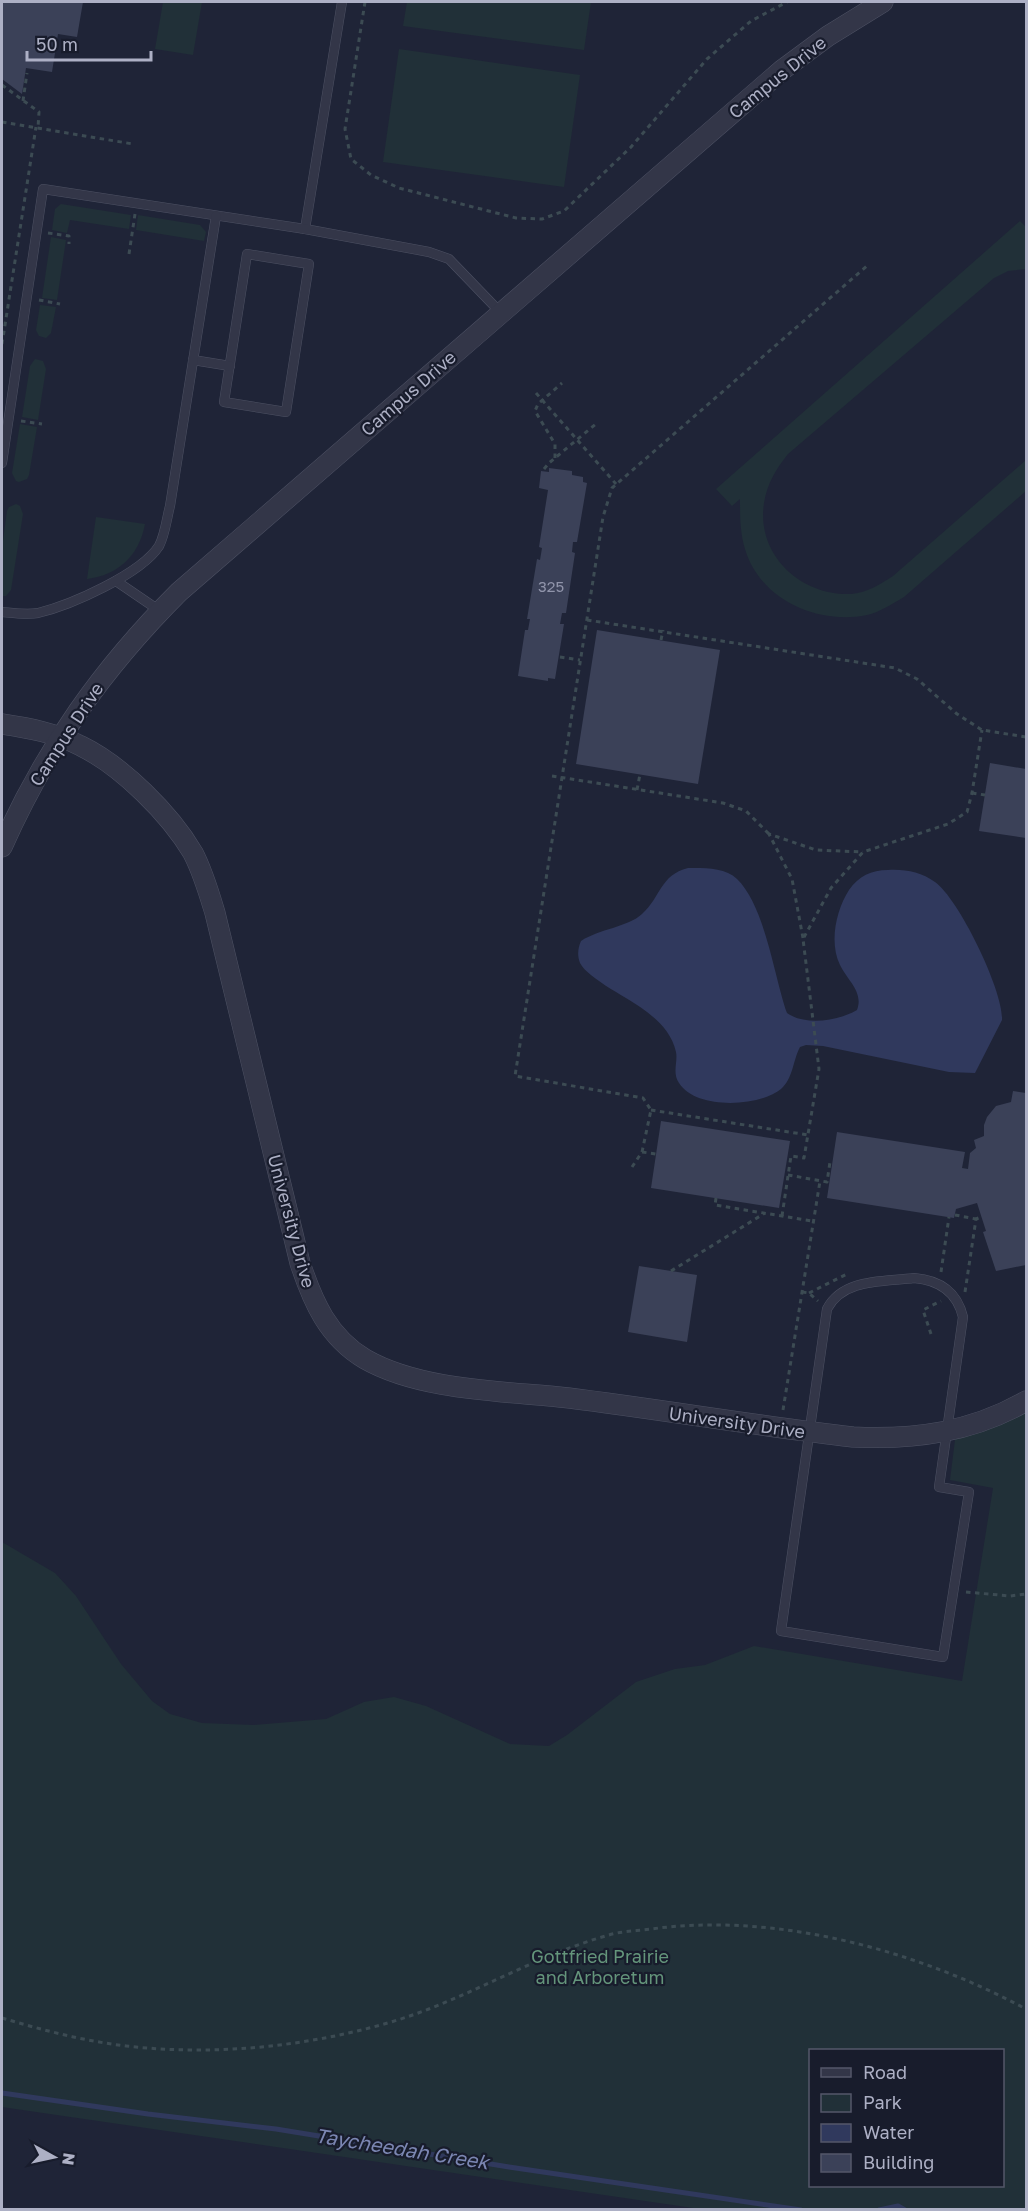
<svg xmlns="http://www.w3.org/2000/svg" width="1028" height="2211" viewBox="0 0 1028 2211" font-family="'Golos Text',sans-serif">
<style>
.green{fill:#213038;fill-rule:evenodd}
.water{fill:#30395d}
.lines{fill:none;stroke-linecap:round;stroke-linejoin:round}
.stream{stroke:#30395d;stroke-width:5}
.building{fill:#3b4158}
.lane-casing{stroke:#4d5163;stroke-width:10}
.street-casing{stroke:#4d5163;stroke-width:21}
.path{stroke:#3c4b53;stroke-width:3;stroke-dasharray:4.5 4.5;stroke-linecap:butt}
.lane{stroke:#333648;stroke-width:9}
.street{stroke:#333648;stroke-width:20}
.labels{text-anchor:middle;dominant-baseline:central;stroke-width:4.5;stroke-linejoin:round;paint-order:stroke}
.number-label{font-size:15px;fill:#9094aa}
.street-label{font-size:18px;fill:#adb0c5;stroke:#181c2c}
.park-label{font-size:18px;fill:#64957b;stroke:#181c2c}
.water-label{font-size:20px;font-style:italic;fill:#7b86b2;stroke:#181c2c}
</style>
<rect width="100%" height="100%" fill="#1f2437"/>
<g class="green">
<path d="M 163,2 L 202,2 L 193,55 L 155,49 Z"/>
<path d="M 407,2 L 591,2 L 584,50 L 403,26 Z"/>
<path d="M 399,49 L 580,75 L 564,187 L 383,162 Z"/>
<path d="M 61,204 L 131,215 L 129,229 L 70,220 L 67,233 L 52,230 L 55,209 Z"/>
<path d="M 138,215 L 200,225 L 206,232 L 204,241 L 136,230 Z"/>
<path d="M 1020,221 L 1026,227 L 1026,269 L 1008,271 L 994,278 L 788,454 C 776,469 767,484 764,503 C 756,555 801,596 851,594 C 866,593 881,584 893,576 L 1026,460 L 1026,491 L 904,597 C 892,604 880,612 867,615 C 818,625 760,600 745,549 C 740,533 740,516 740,499 L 732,506 L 716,489 Z"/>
<path d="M 51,237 L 66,240 L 57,300 L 42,298 Z"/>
<path d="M 40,305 L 56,307 L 51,333 L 46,338 L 39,336 L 36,330 Z"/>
<path d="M 35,359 L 43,361 L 46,369 L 38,420 L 22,417 L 30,366 Z"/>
<path d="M 20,424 L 37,427 L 29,475 L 27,479 L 19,482 L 16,481 L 12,473 Z"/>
<path d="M 16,504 L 20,506 L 23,514 L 11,590 L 6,596 L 2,596 L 2,548 L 7,511 L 9,507 Z"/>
<path d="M 96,517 L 145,524 C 139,556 118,575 87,579 Z"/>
<path d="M 1026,1407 L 1026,2209 L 700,2209 L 2,2107 L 2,1542 L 55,1573 L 76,1596 L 121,1664 L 152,1701 L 170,1714 L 202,1723 L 254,1725 L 326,1719 L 364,1702 L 394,1697 L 426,1706 L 510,1744 L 549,1746 L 567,1735 L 636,1682 L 675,1669 L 705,1665 L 754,1646 L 962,1681 L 993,1488 L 950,1480 L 955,1440 L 956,1437 ZM 810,2050 L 1002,2050 L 1002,2186 L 810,2186 Z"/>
</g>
<path class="water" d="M 688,868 C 703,868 725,867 737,879 C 765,906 774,976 787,1013 C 805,1026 838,1021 857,1010 C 864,992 847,980 840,965 C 829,943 836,910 849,890 C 859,876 871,870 888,870 C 905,869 921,872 935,882 C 959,899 1004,992 1002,1020 L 975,1073 L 949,1072 L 823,1046 L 806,1045 L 800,1047 C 793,1060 793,1079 781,1089 C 759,1107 696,1110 679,1083 C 672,1073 678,1062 676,1052 C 672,1034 660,1022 647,1012 C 631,999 588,979 580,963 C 577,955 578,948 581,941 C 599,929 628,927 642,914 C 661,897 660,875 688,868 Z"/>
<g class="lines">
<g class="stream">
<path d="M 2,2093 L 148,2114 L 276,2129 L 509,2167 L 801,2210"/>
<path d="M 879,2210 L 898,2206 L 905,2210"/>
</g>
</g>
<g class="building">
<path d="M 2,2 L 83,2 L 77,37 L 58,34 L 52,72 L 26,68 L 22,94 L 2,79 Z"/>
<path d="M 549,468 L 572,471 L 572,475 L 583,477 L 583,482 L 587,483 L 577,542 L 573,542 L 572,552 L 575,553 L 566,613 L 562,613 L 560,624 L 564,624 L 555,679 L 548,678 L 548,681 L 518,676 L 525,630 L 528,630 L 530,619 L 527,619 L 537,559 L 540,560 L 542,548 L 539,547 L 548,490 L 539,488 L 541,471 L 549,472 Z"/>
<path d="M 597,630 L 720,650 L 698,784 L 576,764 Z"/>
<path d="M 990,763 L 1026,769 L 1026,838 L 979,831 Z"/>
<path d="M 1013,1091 L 1026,1093 L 1026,1265 L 996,1271 L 983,1232 L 986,1231 L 977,1203 L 956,1209 L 954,1218 L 827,1198 L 837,1132 L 965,1152 L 962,1168 L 968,1169 L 970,1153 L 976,1148 L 974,1140 L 984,1136 L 984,1125 L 987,1117 L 996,1106 L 1011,1102 Z"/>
<path d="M 661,1121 L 790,1141 L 779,1208 L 651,1188 Z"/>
<path d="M 639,1266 L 697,1275 L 687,1342 L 628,1332 Z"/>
</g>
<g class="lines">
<defs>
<g id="lane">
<path d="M 305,229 L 342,2"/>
<path d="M 247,254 L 309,264 L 286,412 L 224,402 Z"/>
<path d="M 193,360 L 230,366"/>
<path d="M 2,463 L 43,189 L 305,229 L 429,252 L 449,259 L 501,313"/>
<path d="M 116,581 L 160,611"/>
<path d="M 2,612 C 13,613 27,615 38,613 C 71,605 141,574 159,546 C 165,535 167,517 170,506 L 216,216"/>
<path d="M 914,1278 C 939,1280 957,1292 963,1317 L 939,1487 L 969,1492 L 943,1657 L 781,1631 L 827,1309 C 843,1278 884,1282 914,1278 Z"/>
</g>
<g id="street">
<path d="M 2,724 C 29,728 56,733 81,746 C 122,766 170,814 193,853 C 203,872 209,893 215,913 L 300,1263 C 313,1302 328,1337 365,1359 C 421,1391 505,1391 569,1398 C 664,1410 758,1426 853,1437 C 915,1440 972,1432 1026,1401"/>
<path d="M 2,847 C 46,748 103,668 179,592 L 782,70 L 828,36 L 883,2"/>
</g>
</defs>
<use href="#lane" class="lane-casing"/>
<use href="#street" class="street-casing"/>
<g class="path">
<path d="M 365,2 L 345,129 L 351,159 L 371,175 L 399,188 L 516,218 L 542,219 L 564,211 L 631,147 L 707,59 L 751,21 L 787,2"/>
<path d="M 2,85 L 39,112 L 38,128"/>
<path d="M 23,101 L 27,73"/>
<path d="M 2,122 L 133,144"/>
<path d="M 48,233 L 69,236 L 69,244"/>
<path d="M 129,254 L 135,214"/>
<path d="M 39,300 L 60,304"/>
<path d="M 2,344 L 36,127"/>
<path d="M 536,393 L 616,484"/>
<path d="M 21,421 L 42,424"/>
<path d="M 555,458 L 555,444 L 535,411 L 538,404 L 562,383"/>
<path d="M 544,469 L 549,463 L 597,423"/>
<path d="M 587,620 L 895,668 L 917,679 L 957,714 L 982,730 L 1026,737"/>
<path d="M 661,640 L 663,630"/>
<path d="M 560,657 L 580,660"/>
<path d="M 552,776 L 723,803 L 746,811 L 769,834"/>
<path d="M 637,790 L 640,774"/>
<path d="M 972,793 L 985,795"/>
<path d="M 803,938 L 792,879 L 769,834 L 816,850 L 863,852"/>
<path d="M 651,1110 L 808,1135"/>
<path d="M 642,1152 L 656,1154"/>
<path d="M 632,1167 L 642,1152 L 651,1110 L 643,1098 L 515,1076 L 603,517 L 612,488 L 868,265"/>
<path d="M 788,1175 L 827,1182 L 830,1162 L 833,1162"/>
<path d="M 716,1198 L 715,1205 L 812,1221"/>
<path d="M 955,1215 L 976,1219"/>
<path d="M 782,1216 L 791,1156 L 804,1158 L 819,1069 L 803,939 L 831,888 L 863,852 L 948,824 L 967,812 L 972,793 L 982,730"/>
<path d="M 671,1271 L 765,1213"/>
<path d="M 941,1272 L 949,1217"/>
<path d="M 802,1292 L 809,1293 L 818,1301"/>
<path d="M 965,1292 L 976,1219 L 981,1217"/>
<path d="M 809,1293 L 847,1274"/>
<path d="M 931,1334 L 923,1310 L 941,1301"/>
<path d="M 783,1410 L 820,1181"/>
<path d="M 966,1592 L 1010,1596 L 1026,1594"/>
<path d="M 2,2018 C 42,2030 84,2041 126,2046 C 214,2056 306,2047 391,2022 C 466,2000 533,1956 609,1935 C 622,1931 637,1931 651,1929 C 776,1912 916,1950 1026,2009"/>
</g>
<use href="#lane" class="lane"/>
<use href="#street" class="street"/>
</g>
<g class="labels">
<g class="number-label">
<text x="551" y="586">325</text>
</g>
<g class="street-label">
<text transform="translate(777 77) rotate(-39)">Campus Drive</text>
<text transform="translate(408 393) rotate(-41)">Campus Drive</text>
<text transform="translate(66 734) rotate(-57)">Campus Drive</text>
<text transform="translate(292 1221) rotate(75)">University Drive</text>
<text transform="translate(737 1422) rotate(8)">University Drive</text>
</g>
<g class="park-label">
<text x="600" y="1956">Gottfried Prairie<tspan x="600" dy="21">and Arboretum</tspan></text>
</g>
<g class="water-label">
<text transform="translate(402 2148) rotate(9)">Taycheedah Creek</text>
</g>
</g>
<rect width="1028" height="2211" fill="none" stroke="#adb0c5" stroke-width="6"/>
<rect x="809" y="2049" width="195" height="138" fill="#181c2c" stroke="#545769" stroke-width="1.5"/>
<rect x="821" y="2068" width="30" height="9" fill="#333648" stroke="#545769" stroke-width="1.5"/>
<text x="863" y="2079" font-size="18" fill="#adb0c5">Road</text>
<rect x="821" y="2094" width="30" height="18" fill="#213038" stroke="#545769" stroke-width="1.5"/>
<text x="863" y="2109" font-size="18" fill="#adb0c5">Park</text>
<rect x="821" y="2124" width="30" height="18" fill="#30395d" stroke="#545769" stroke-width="1.5"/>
<text x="863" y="2139" font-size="18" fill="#adb0c5">Water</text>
<rect x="821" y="2154" width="30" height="18" fill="#3b4158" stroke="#545769" stroke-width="1.5"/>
<text x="863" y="2169" font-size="18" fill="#adb0c5">Building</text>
<g transform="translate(54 2157) rotate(98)" stroke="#181c2c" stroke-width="4.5" paint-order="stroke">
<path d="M0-4.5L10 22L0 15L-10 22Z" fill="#adb0c5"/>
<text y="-9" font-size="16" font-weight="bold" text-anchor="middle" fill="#adb0c5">N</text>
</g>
<path d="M27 51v9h124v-9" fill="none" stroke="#adb0c5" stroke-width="3"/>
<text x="36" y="51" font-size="18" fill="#adb0c5" stroke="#181c2c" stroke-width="4.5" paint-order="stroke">50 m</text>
</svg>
